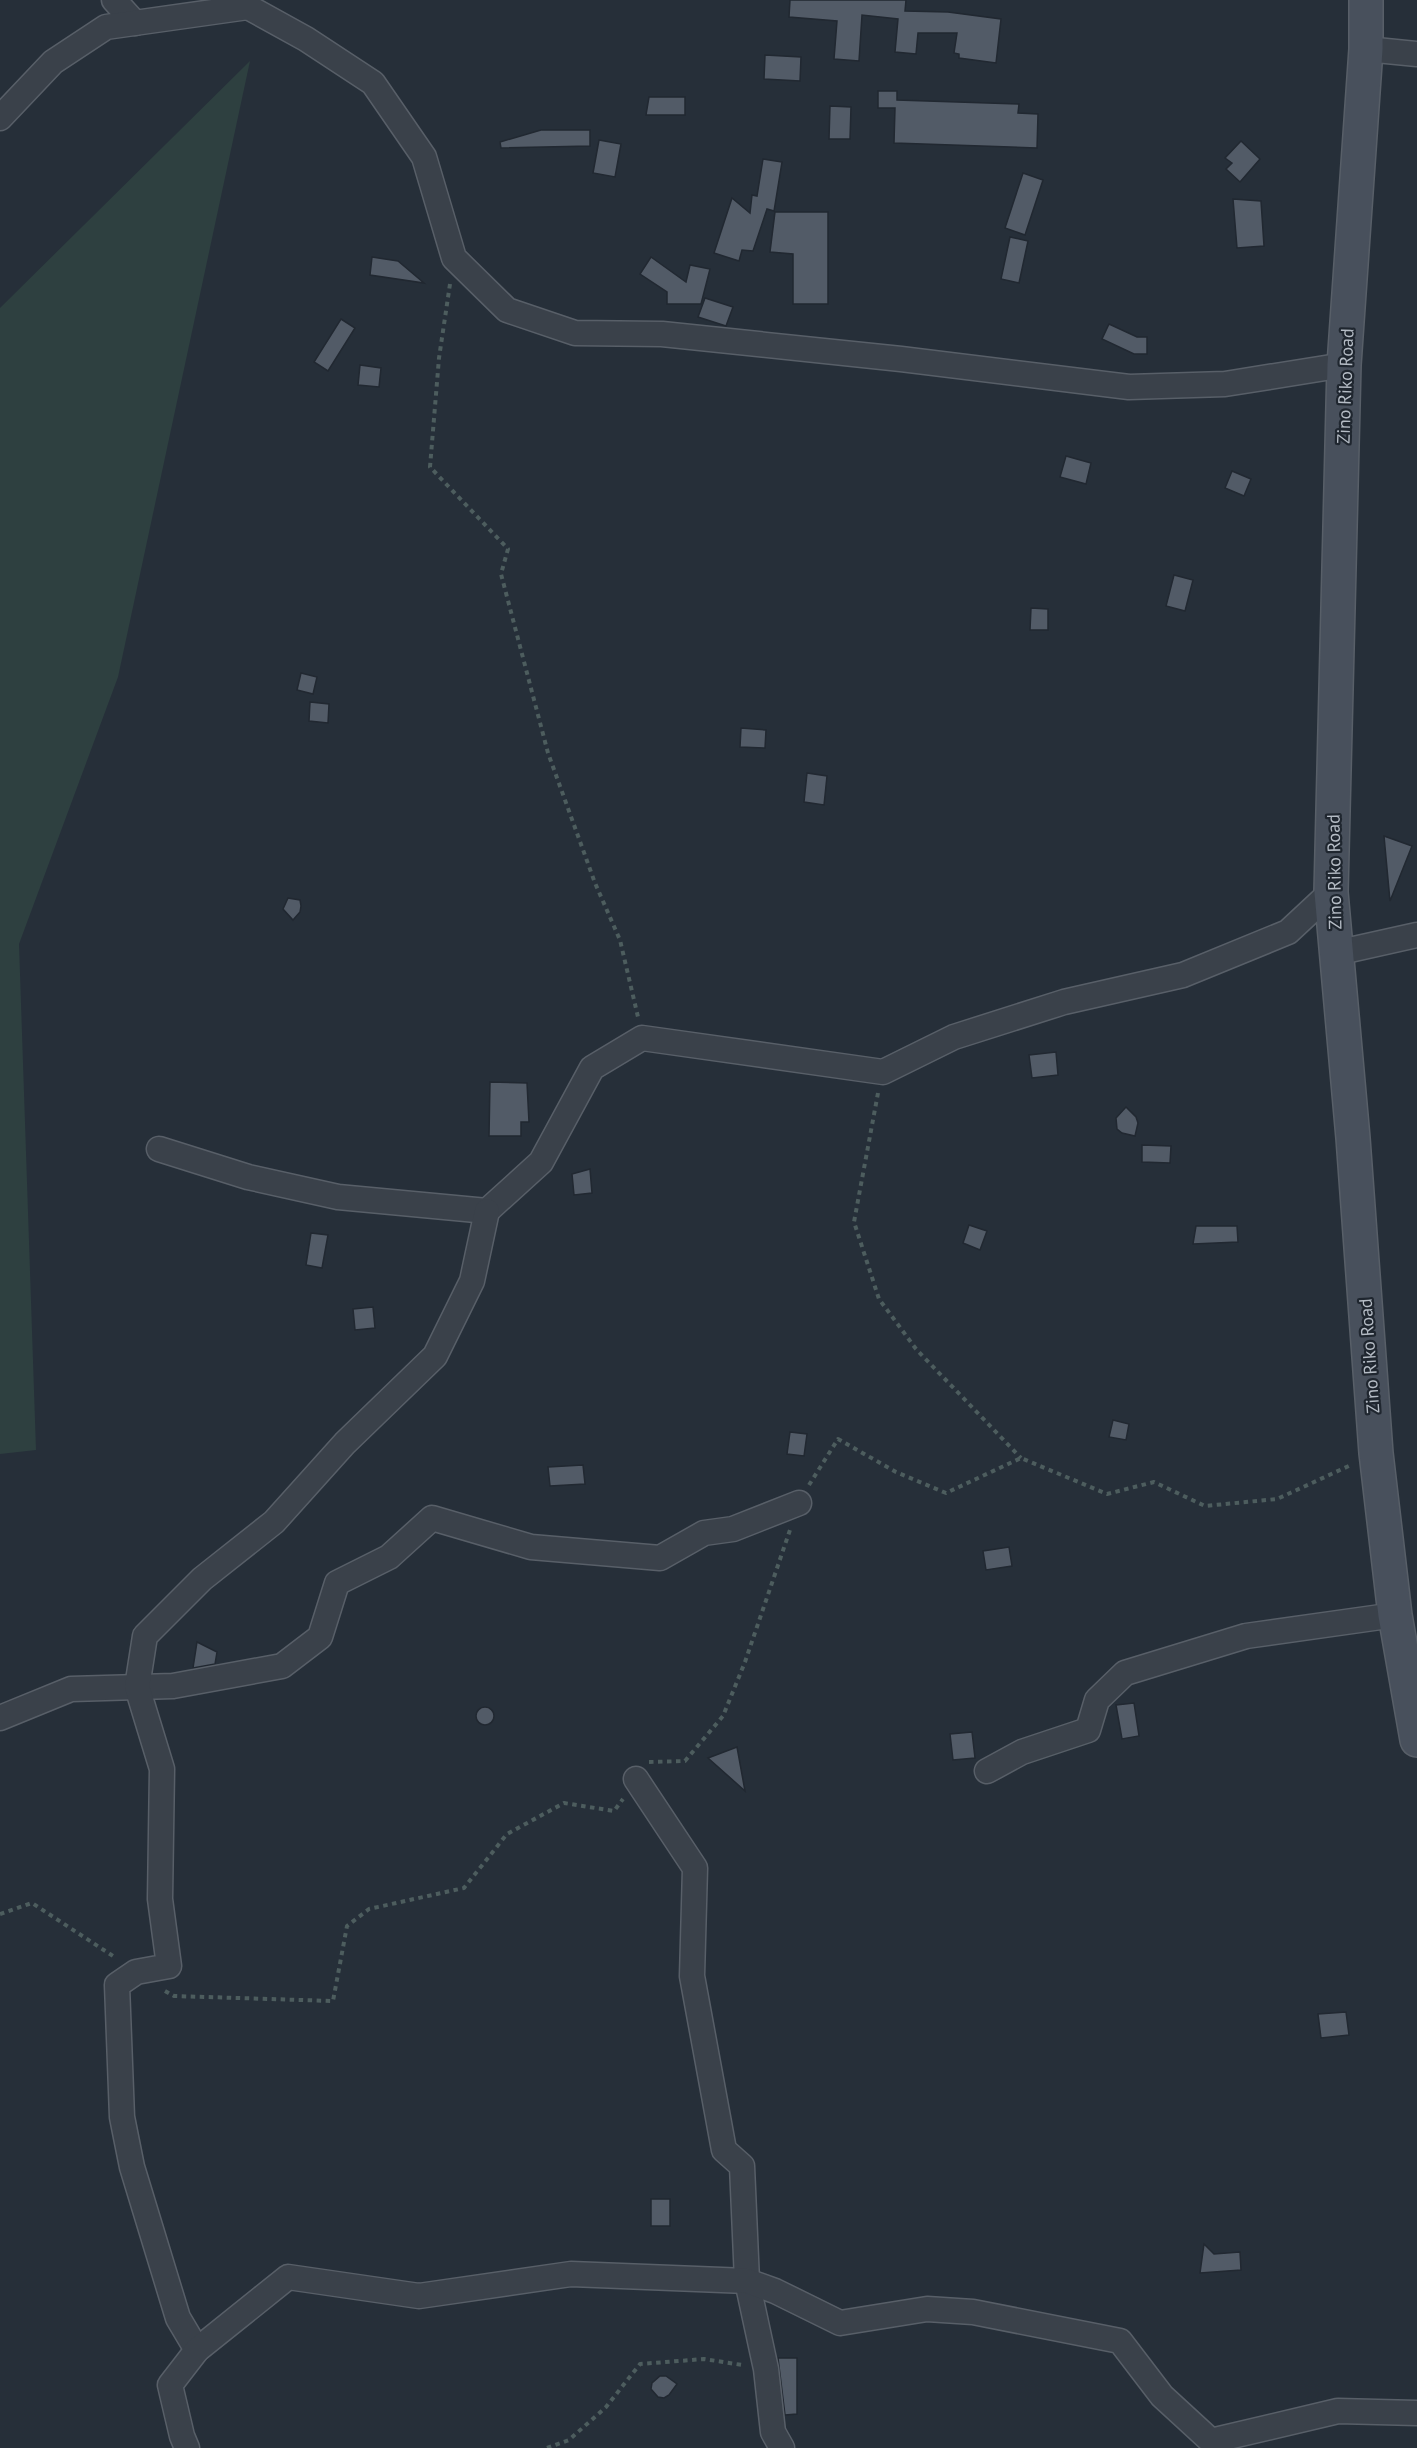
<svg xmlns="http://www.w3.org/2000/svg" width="1417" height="2448" viewBox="0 0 1417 2448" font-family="'PT Sans',sans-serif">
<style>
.green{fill:#2e4040}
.building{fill:#525b67;stroke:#212831;stroke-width:1.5}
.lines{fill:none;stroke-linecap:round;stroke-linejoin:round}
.street-casing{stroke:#585f68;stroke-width:27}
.secondary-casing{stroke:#585f68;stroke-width:36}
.path{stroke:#4d5d5e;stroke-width:4;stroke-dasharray:4.5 4.5;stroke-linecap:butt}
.street{stroke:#3a414a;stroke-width:24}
.secondary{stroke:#48505c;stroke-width:33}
.labels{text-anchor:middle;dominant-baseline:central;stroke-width:4.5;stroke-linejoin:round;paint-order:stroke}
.street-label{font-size:18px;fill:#b5bcc5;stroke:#1f262f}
</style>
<rect width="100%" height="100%" fill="#262f39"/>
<path class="green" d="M 250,61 L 118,677 L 19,944 L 36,1450 L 0,1454 L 0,308 Z"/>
<g class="building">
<path d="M 790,0 L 906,0 L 905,11 L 948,12 L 1001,19 L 996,63 L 959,58 L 959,54 L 954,53 L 957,33 L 918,33 L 916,54 L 895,52 L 898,19 L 862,15 L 859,61 L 834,59 L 837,21 L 789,17 Z"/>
<path d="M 765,55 L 801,57 L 800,81 L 764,79 Z"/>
<path d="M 878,91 L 897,91 L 897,100 L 1019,104 L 1018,113 L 1038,114 L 1037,148 L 894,143 L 895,108 L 878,108 Z"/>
<path d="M 649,97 L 685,97 L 685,115 L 646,115 Z"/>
<path d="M 830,106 L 851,107 L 850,139 L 829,139 Z"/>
<path d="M 541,130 L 590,130 L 590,146 L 501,148 L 500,142 Z"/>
<path d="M 599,140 L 621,144 L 615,177 L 593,173 Z"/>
<path d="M 1241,141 L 1260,159 L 1240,182 L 1226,169 L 1232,163 L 1225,158 Z"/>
<path d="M 763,159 L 782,162 L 774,211 L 767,209 L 753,251 L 742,250 L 739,261 L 714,253 L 732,198 L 750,213 L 752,195 L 757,196 Z"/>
<path d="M 1023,173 L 1043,180 L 1025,235 L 1005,228 Z"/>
<path d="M 1233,199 L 1261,201 L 1264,246 L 1237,248 Z"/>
<path d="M 775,212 L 828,212 L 828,304 L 793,304 L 793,254 L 770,252 Z"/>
<path d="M 1010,237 L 1028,241 L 1019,283 L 1001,279 Z"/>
<path d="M 372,257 L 398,261 L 424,283 L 370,275 Z"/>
<path d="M 651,257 L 686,282 L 690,265 L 710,269 L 701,304 L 667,304 L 667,292 L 640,274 Z"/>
<path d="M 705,298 L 733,307 L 726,326 L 698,317 Z"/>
<path d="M 341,319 L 355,328 L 328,371 L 314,362 Z"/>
<path d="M 1109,324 L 1137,337 L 1147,337 L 1147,354 L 1134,354 L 1102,339 Z"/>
<path d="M 360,365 L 381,368 L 379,387 L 358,385 Z"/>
<path d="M 1066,456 L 1091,463 L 1086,484 L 1060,477 Z"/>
<path d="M 1232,471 L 1251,479 L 1244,496 L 1225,488 Z"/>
<path d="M 1174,575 L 1193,580 L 1185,611 L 1166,606 Z"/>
<path d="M 1031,608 L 1048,609 L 1048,630 L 1030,630 Z"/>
<path d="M 301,673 L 317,677 L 313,694 L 297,690 Z"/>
<path d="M 310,702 L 329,704 L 328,723 L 309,721 Z"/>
<path d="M 741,728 L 766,730 L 765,748 L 740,747 Z"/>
<path d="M 807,773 L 827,776 L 824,805 L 804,802 Z"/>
<path d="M 1384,836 L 1412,846 L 1390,901 Z"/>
<path d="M 288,898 L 300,900 L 301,906 L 300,912 L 293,920 L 283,909 Z"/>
<path d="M 1056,1052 L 1058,1075 L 1032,1078 L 1029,1055 Z"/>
<path d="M 490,1082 L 527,1083 L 529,1122 L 521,1122 L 521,1136 L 489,1136 Z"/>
<path d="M 1126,1107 L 1136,1117 L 1138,1123 L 1135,1136 L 1122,1133 L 1117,1129 L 1116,1118 Z"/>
<path d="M 1142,1145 L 1171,1146 L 1170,1163 L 1142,1162 Z"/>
<path d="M 590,1169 L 592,1193 L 574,1195 L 572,1174 Z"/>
<path d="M 969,1225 L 987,1231 L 980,1250 L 963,1243 Z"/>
<path d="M 1196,1226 L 1237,1226 L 1238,1242 L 1193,1244 Z"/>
<path d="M 311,1233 L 328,1235 L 322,1268 L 306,1265 Z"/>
<path d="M 373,1307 L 375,1328 L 355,1330 L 353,1309 Z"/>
<path d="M 1113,1420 L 1129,1424 L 1126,1440 L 1109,1437 Z"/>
<path d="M 790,1432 L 807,1434 L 804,1456 L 787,1454 Z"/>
<path d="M 583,1465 L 585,1484 L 550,1486 L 548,1467 Z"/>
<path d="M 1009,1547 L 1012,1566 L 986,1570 L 983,1551 Z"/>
<path d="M 197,1642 L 217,1652 L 215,1664 L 193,1668 Z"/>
<path d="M 1134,1703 L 1139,1736 L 1122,1739 L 1116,1705 Z"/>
<circle cx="485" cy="1716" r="9"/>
<path d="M 972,1732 L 975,1758 L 953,1760 L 950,1734 Z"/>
<path d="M 737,1747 L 745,1791 L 708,1758 Z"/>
<path d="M 1346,2012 L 1349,2035 L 1321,2038 L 1318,2014 Z"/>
<rect x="651" y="2199" width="19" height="27"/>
<path d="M 1204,2244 L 1214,2254 L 1240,2252 L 1241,2270 L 1200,2273 Z"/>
<path d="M 778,2358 L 797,2358 L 797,2414 L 785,2415 Z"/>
<path d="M 660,2376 L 666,2376 L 677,2384 L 669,2395 L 664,2398 L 658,2397 L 651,2389 L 652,2383 Z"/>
</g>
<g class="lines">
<defs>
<g id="street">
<path d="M 114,0 L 135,23"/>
<path d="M 1366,49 L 1417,54"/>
<path d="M 0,118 L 53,62 L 106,27 L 248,7 L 306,39 L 373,83 L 424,157 L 454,258 L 507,310 L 575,333 L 662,334 L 901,359 L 1129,387 L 1225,384 L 1344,365"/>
<path d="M 1336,953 L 1417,935"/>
<path d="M 159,1149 L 248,1177 L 338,1197 L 487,1211 L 541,1162 L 592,1068 L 642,1038 L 883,1072 L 954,1037 L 1064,1002 L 1183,975 L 1288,932 L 1331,892"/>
<path d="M 0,1718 L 71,1689 L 173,1686 L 282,1666 L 320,1637 L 337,1583 L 389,1557 L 432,1518 L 531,1547 L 660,1558 L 704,1533 L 733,1529 L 799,1503"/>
<path d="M 987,1771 L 1022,1752 L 1088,1730 L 1097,1700 L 1125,1673 L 1246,1636 L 1395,1615"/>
<path d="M 636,1779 L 695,1868 L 692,1976 L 724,2150 L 742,2166 L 747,2281 L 766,2369 L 773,2432 L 782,2448"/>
<path d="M 197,2350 L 178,2318 L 132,2167 L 122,2117 L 117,1985 L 136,1972 L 169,1966 L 160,1899 L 162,1769 L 137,1687 L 145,1636 L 202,1579 L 274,1522 L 345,1443 L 435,1356 L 472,1281 L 487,1211"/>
<path d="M 187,2448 L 182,2436 L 170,2385 L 197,2350 L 288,2277 L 419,2296 L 571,2274 L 747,2281 L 775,2291 L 840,2323 L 927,2309 L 973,2312 L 1120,2341 L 1162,2396 L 1211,2441 L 1338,2411 L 1417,2413"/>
</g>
<path id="secondary" d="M 1366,0 L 1366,49 L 1344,365 L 1331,892 L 1353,1138 L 1376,1453 L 1395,1615 L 1417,1740"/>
</defs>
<use href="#street" class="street-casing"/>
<use href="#secondary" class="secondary-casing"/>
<g class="path">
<path d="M 450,284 L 439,358 L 430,467 L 508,549 L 501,574 L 548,753 L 595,883 L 620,940 L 638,1017"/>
<path d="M 878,1093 L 854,1222 L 879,1299 L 916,1349 L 1021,1458"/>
<path d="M 809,1485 L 838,1439 L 896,1472 L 946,1493 L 1021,1458 L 1107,1494 L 1154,1482 L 1205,1506 L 1277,1499 L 1351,1465"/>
<path d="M 649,1762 L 685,1761 L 723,1716 L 745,1662 L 790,1530"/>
<path d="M 0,1914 L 32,1903 L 116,1958"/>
<path d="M 165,1991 L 174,1996 L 333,2001 L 347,1926 L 369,1909 L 464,1888 L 507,1834 L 564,1803 L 614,1811 L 623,1799"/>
<path d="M 547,2448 L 569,2440 L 606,2407 L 640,2364 L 704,2359 L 742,2365"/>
</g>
<use href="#street" class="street"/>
<use href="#secondary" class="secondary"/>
</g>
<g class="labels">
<g class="street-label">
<text transform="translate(1345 386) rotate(-88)">Zino Riko Road</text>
<text transform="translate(1334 872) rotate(-91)">Zino Riko Road</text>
<text transform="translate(1369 1356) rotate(-94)">Zino Riko Road</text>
</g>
</g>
</svg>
